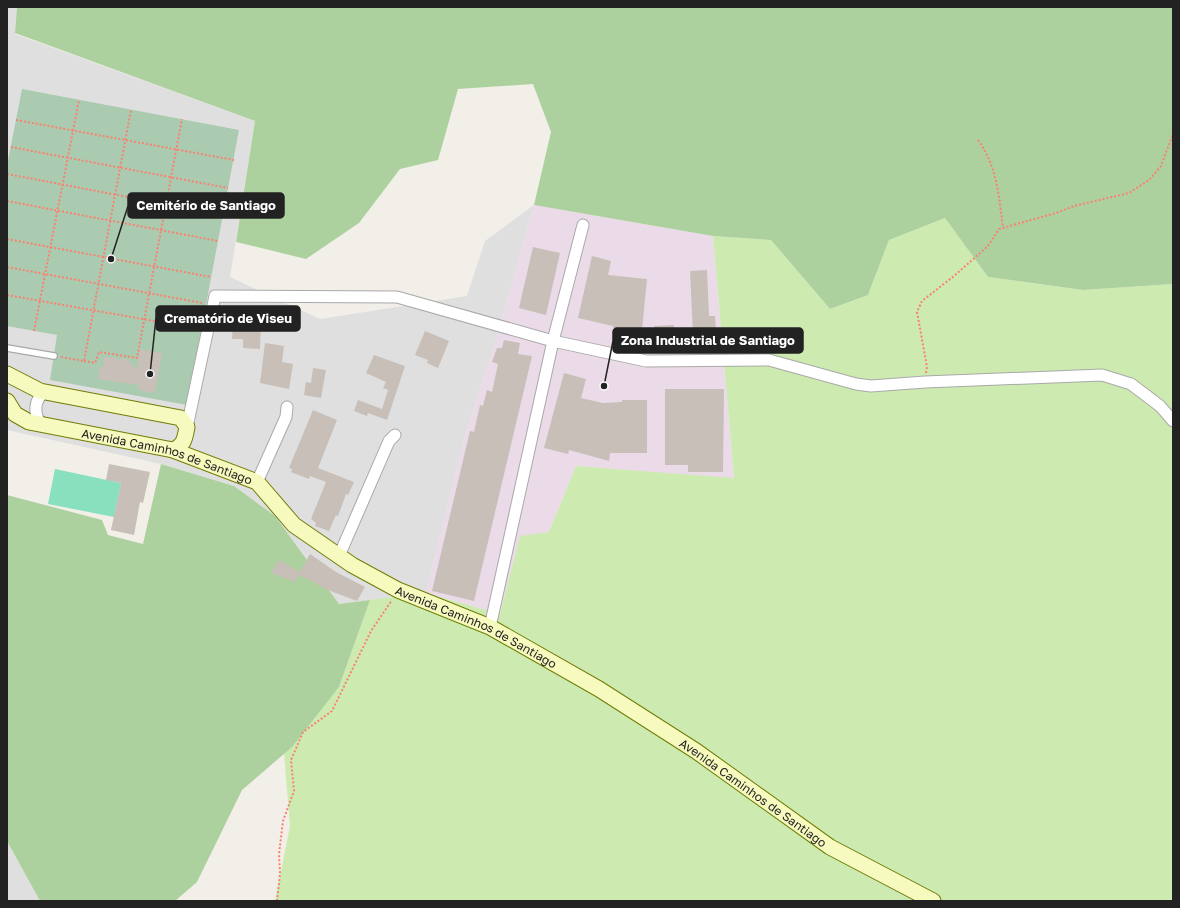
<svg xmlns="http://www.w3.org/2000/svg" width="1180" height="908" viewBox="0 0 1180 908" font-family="'Golos Text',sans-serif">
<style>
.residential{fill:#e0dfdf}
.industrial{fill:#ebdbe8}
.grass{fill:#cdebb0}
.forest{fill:#add19e}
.cemetery{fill:#aacbaf}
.pitch{fill:#88e0be}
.building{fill:#c7bfb8}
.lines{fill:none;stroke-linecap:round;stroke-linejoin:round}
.lane-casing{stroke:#a9a9a9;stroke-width:8}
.street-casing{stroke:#a9a9a9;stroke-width:13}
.secondary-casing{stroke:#707d05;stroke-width:17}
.path{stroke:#fa8072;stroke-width:2;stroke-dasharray:2 2;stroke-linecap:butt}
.lane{stroke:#fff;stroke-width:5.5}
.street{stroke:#fff;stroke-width:11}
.secondary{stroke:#f7fabf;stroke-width:15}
.labels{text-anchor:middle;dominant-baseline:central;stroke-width:3;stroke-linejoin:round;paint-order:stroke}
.street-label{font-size:12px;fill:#222;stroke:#fff}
.leader{fill:none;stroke:#222;stroke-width:1.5}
.callout-dot{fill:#222;stroke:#fff;stroke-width:1.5}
.callout{fill:#222;stroke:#222;stroke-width:1.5}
.callout-label{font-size:13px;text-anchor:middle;font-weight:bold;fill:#fff}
</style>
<rect width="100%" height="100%" fill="#f2efe9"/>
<g class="residential">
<path d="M 7,7 L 17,7 L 15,34 L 255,121 L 230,277 L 320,319 L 467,296 L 485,241 L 534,205 L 497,337 L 465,436 L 426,593 L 339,604 L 275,516 L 234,486 L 161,464 L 7,430 Z"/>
<path d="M 7,841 L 40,901 L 7,901 Z"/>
</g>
<path class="industrial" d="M 534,205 L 713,236 L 734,479 L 576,466 L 549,532 L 520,537 L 500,614 L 426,593 L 465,436 L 497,337 Z"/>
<path class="grass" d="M 945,218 L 988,277 L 1083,290 L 1173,284 L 1173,901 L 275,901 L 290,826 L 284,754 L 339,687 L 370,600 L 426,593 L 500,614 L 520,536 L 549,532 L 576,466 L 734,478 L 713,236 L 771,240 L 830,309 L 868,295 L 889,240 Z"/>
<g class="forest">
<path d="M 17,7 L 1173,7 L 1173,284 L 1083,290 L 988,277 L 945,218 L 889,240 L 868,295 L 830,309 L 771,240 L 713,236 L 534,205 L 551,132 L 533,84 L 458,89 L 438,160 L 400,169 L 359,223 L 306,259 L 236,242 L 255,121 L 15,33 Z"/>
<path d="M 161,464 L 234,486 L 275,516 L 339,604 L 370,600 L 339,687 L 292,747 L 242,790 L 197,882 L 175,901 L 40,901 L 7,841 L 7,495 L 102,520 L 108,535 L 143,544 Z"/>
</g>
<path class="cemetery" d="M 22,89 L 239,130 L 187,405 L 50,380 L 57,335 L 7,326 L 7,166 Z"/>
<path class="pitch" d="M 55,469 L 121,483 L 114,517 L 48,504 Z"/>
<g class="building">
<path d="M 533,247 L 560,253 L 546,315 L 519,308 Z"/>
<path d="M 592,256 L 611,261 L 608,275 L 647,279 L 642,330 L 613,328 L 613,326 L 578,318 Z"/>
<path d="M 707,270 L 709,316 L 715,316 L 716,333 L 693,334 L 690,271 Z"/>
<path d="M 243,319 L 255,320 L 255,323 L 261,323 L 260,349 L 243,348 L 243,339 L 232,339 L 233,323 L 243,323 Z"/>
<path d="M 674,325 L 674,334 L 654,334 L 654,326 Z"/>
<path d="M 425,331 L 449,341 L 438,368 L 427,363 L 428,360 L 415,355 Z"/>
<path d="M 504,340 L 520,343 L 518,354 L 532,356 L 474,601 L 432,591 L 470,431 L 474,432 L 480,405 L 483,406 L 487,390 L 492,392 L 498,364 L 492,362 L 497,348 L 502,348 Z"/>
<path d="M 265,343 L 284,346 L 282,362 L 293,364 L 289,389 L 260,383 Z"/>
<path d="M 140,349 L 162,353 L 155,393 L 138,390 L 139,385 L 98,379 L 100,367 L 103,367 L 104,357 L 122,359 L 126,358 L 137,369 Z"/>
<path d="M 374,355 L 405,366 L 387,420 L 368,413 L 367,416 L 354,411 L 358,400 L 382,409 L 388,390 L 383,388 L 386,382 L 366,373 Z"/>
<path d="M 313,368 L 326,370 L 321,398 L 304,395 L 306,382 L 311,383 Z"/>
<path d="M 564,373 L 586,379 L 581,398 L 603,403 L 622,402 L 622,400 L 647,400 L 647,453 L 610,453 L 609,461 L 569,450 L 568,454 L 544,448 Z"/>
<path d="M 665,389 L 724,389 L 723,472 L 688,472 L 688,465 L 665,465 Z"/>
<path d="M 313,410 L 337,420 L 318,468 L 354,482 L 348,495 L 346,494 L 338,516 L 336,515 L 329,531 L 315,526 L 316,523 L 311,519 L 326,482 L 310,476 L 309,479 L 291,472 L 292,469 L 289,468 Z"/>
<path d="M 109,464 L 150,472 L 143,503 L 140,502 L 134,535 L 111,530 L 121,483 L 106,480 Z"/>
<path d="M 310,554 L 336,572 L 365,587 L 357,601 L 328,590 L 299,575 L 295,582 L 271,573 L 279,560 L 300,572 Z"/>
</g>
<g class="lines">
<defs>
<path id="lane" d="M 7,348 L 54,356"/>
<g id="street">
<path d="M 41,425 C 34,414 33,400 45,392"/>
<path d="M 187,427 L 215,296 L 397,297 L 553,341 L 646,361 L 769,360 L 856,384 L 871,386 L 925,382 L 1102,375 L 1131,384 L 1160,406 L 1173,421"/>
<path d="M 257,482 L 286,417 L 287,407"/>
<path d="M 339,556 L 389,441 L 395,435"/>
<path d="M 490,627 L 553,341 L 583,225"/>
</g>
<g id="secondary">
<path d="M 7,374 L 40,391 L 181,418 L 187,427 C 185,438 184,446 173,450"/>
<path id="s1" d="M 7,401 L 15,414 L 29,422 L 173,450 L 257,482 L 294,525 L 352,565 L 398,590 L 490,627 L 599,689 L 696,751 L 830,847 L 933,901"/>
</g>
</defs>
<use href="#lane" class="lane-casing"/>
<use href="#street" class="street-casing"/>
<use href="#secondary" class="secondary-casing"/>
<g class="path">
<path d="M 1173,66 L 1173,77"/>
<path d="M 16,120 L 234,160"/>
<path d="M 978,140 C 997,166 999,197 1003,228"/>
<path d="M 11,147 L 228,188"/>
<path d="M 7,174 L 223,215"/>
<path d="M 7,201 L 218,241"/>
<path d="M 7,239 L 211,277"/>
<path d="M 7,267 L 202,303"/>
<path d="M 7,295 L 199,329"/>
<path d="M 34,331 L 79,100"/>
<path d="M 61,357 L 84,361 L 131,110"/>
<path d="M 84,361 L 95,363 L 99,352 L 137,358 L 182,119"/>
<path d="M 926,373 L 927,367 L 917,312 L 922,301 L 954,276 L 988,246 L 999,229 L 1056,213 L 1074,206 L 1129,193 L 1149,180 L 1161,166 L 1173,134"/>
<path d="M 277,901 L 280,874 L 279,854 L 283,821 L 294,791 L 291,760 L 303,732 L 332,711 L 371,631 L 392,600"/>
</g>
<use href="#lane" class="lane"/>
<use href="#street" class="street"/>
<use href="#secondary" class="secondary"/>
</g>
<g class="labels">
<g class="street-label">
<text stroke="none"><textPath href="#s1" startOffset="174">Avenida Caminhos de Santiago</textPath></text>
<text stroke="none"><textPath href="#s1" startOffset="534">Avenida Caminhos de Santiago</textPath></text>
<text stroke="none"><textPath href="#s1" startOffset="858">Avenida Caminhos de Santiago</textPath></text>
</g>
</g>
<path class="leader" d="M111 259L128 206M150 374L156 318M604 386L613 341"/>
<g class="callout-dot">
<circle cx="111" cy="259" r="4"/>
<circle cx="150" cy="374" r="4"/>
<circle cx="604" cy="386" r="4"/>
</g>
<g class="callout">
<rect x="128" y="193" width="156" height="25" rx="4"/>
<rect x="156" y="306" width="144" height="25" rx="4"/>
<rect x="613" y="328" width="190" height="25" rx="4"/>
</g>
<g class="callout-label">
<text x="206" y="210">Cemitério de Santiago</text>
<text x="228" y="323">Crematório de Viseu</text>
<text x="708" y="345">Zona Industrial de Santiago</text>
</g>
<rect width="1180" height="908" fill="none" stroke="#222222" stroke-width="16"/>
</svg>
